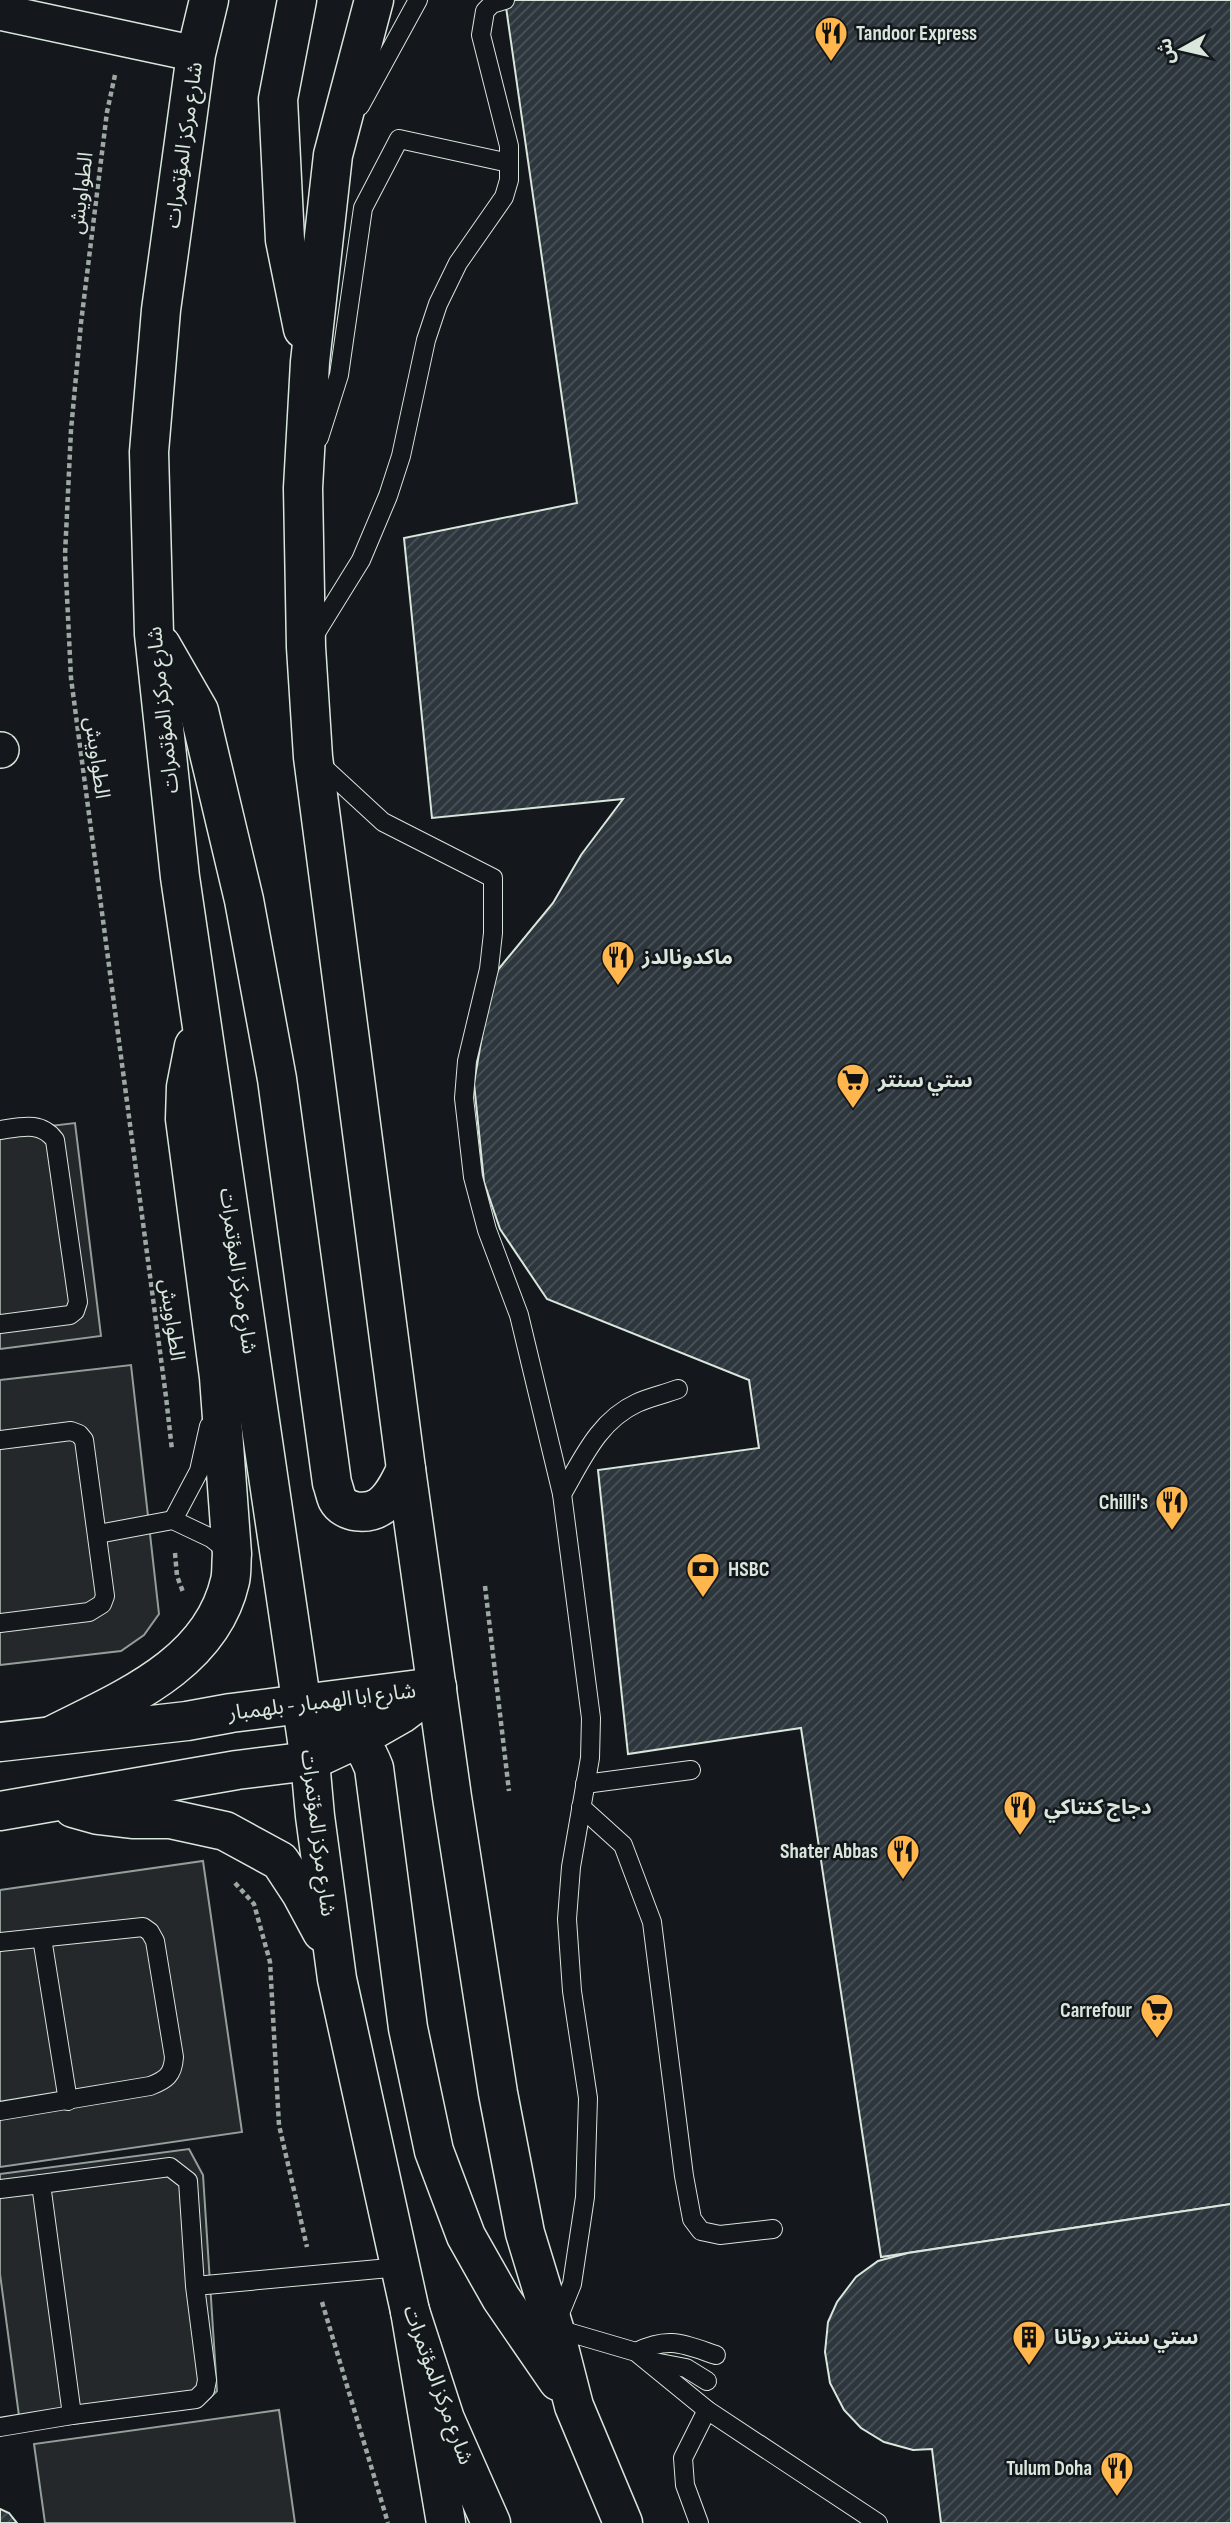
<svg xmlns="http://www.w3.org/2000/svg" width="1231" height="2523" viewBox="0 0 1231 2523" font-family="'Sofia Sans Condensed','Noto Sans Arabic',sans-serif">
<style>
.parking{fill:#24282b;stroke:#939e99;stroke-width:2}
.building{fill:url(#building-hatch);stroke:#d8e6dc;stroke-width:2}
.lines{fill:none;stroke-linecap:round;stroke-linejoin:round}
.service-casing{stroke:#d8e6dc;stroke-width:20}
.minor-casing{stroke:#d8e6dc;stroke-width:38}
.tertiary-casing{stroke:#d8e6dc;stroke-width:41}
.secondary-casing{stroke:#d8e6dc;stroke-width:41}
.path{stroke:#9da8a2;stroke-width:4.5;stroke-dasharray:5 3.5;stroke-linecap:butt}
.service{stroke:#14181c;stroke-width:18}
.minor{stroke:#14181c;stroke-width:35}
.tertiary{stroke:#14181c;stroke-width:38}
.secondary{stroke:#14181c;stroke-width:38}
.labels{text-anchor:middle;dominant-baseline:central;stroke-width:5;stroke-linejoin:round;paint-order:stroke}
.poi-label{font-size:21px;font-weight:bold;fill:#d8e6dc;stroke:#14181c;text-anchor:start}
.street-label{font-size:21px;fill:#d8e6dc;stroke:#14181c}
</style>
<defs>
<pattern id="building-hatch" width="6" height="6" patternUnits="userSpaceOnUse" patternTransform="scale(1.75)"><rect width="6" height="6" fill="#2c363c"/><path d="M-1 1l2-2M0 6l6-6M5 7l2-2" fill="none" stroke="#4a5358"/></pattern>
</defs>
<rect width="100%" height="100%" fill="#14181c"/>
<g class="parking">
<path d="M 75,1123 L 101,1336 L 0,1349 L 0,1132 Z"/>
<path d="M 131,1365 L 159,1614 L 144,1635 L 121,1651 L 0,1665 L 0,1380 Z"/>
<path d="M 203,1861 L 242,2132 L 0,2167 L 0,1890 Z"/>
<path d="M 189,2149 L 203,2175 L 217,2391 L 200,2407 L 21,2431 L 0,2274 L 0,2174 Z"/>
<path d="M 279,2410 L 295,2523 L 45,2523 L 34,2444 Z"/>
</g>
<g class="building">
<path d="M 505,0 L 1231,0 L 1231,2204 L 881,2257 L 801,1728 L 628,1754 L 598,1470 L 759,1448 L 749,1380 L 547,1299 L 500,1229 L 484,1182 L 474,1083 L 492,977 L 553,903 L 581,855 L 623,799 L 432,818 L 404,538 L 577,503 Z"/>
<path d="M 1231,2204 L 1231,2523 L 941,2523 L 932,2449 L 913,2450 L 884,2442 L 861,2428 L 844,2410 L 830,2383 L 825,2352 L 828,2322 L 837,2302 L 856,2277 L 878,2261 L 908,2253 Z"/>
<path d="M 0,2509 L 9,2513 L 17,2523 L 0,2523 Z"/>
</g>
<g class="lines">
<defs>
<g id="service">
<path d="M 360,106 L 418,0"/>
<path d="M 319,438 L 339,375 L 363,208 L 399,139 L 509,163"/>
<path d="M 314,636 L 361,560 L 388,496 L 401,456 L 426,340 L 438,304 L 458,263 L 504,197 L 509,180 L 509,146 L 481,35 L 485,11 L 492,4 L 505,0"/>
<path d="M 320,764 L 383,822 L 493,878 L 493,933 L 489,969 L 467,1061 L 464,1098 L 473,1177 L 487,1230 L 519,1315 L 562,1494 L 591,1718 L 590,1758 L 571,1867 L 567,1919 L 572,1991 L 588,2098 L 585,2197 L 572,2284 L 554,2328 L 636,2352 L 707,2410 L 878,2523"/>
<path d="M 0,1130 C 21,1127 41,1121 55,1140 L 78,1302 L 75,1311 L 70,1315 L 0,1324"/>
<path d="M 0,1440 L 71,1431 L 79,1434 L 84,1440 L 105,1596 L 102,1604 L 89,1612 L 0,1623"/>
<path d="M 562,1494 C 582,1460 598,1421 637,1403 C 650,1397 665,1394 678,1389"/>
<path d="M 173,1520 L 199,1471 L 209,1426"/>
<path d="M 98,1534 L 173,1520 L 211,1538 L 230,1553"/>
<path d="M 585,1784 L 691,1770"/>
<path d="M 581,1807 L 623,1845 L 652,1922 L 684,2176 L 692,2219 L 701,2231 L 720,2235 L 773,2229"/>
<path d="M 42,1938 L 68,2101"/>
<path d="M 0,1942 L 143,1927 L 150,1932 L 155,1941 L 174,2057 C 173,2075 166,2080 150,2086 L 0,2111"/>
<path d="M 0,2189 L 41,2184"/>
<path d="M 195,2286 L 207,2380 L 205,2390 L 196,2399 L 72,2415 L 41,2184 L 170,2167 L 188,2181 L 195,2286 L 400,2267"/>
<path d="M 636,2352 C 669,2336 683,2344 716,2355"/>
<path d="M 649,2361 L 686,2368 L 707,2381"/>
<path d="M 0,2427 L 72,2415"/>
<path d="M 699,2523 L 685,2485 L 683,2458 L 707,2410"/>
</g>
<g id="minor">
<path d="M 0,12 L 196,54"/>
<path d="M 0,750 L 1,750"/>
</g>
<g id="tertiary">
<path d="M 209,0 L 196,54 L 161,310 L 149,452 L 154,634 L 180,877 L 310,1761 L 315,1816 L 337,1979 L 410,2311 L 445,2419 L 491,2523"/>
<path d="M 297,0 L 278,99 L 285,240 L 303,329"/>
<path d="M 374,0 L 333,155 L 310,362 L 303,488 L 306,647 L 313,757 L 406,1469 L 452,1797 L 498,2093 L 525,2233 L 554,2328 L 574,2406 L 623,2523"/>
<path d="M 161,645 L 199,711 L 244,900 L 277,1079 L 332,1483 C 334,1488 335,1494 337,1499 C 345,1514 368,1515 381,1506 C 393,1497 400,1482 406,1469"/>
<path d="M 301,1704 C 337,1720 359,1729 374,1768 L 408,2028 L 434,2151 L 466,2236 L 501,2298 L 558,2381"/>
<path d="M 53,1735 C 122,1700 211,1665 230,1581 C 232,1573 231,1563 232,1554 L 219,1377 L 185,1119 L 186,1087 L 194,1046"/>
<path d="M 0,1742 L 187,1721 L 231,1713 L 435,1687"/>
<path d="M 73,1808 L 98,1815 L 132,1819 L 170,1819 L 225,1831 L 280,1861 L 301,1893 L 322,1932"/>
<path d="M 0,1811 L 237,1770 L 310,1761 L 359,1738 L 401,1714 L 437,1687"/>
</g>
<path id="secondary" d="M 410,2311 L 446,2523"/>
</defs>
<use href="#service" class="service-casing"/>
<use href="#minor" class="minor-casing"/>
<use href="#tertiary" class="tertiary-casing"/>
<use href="#secondary" class="secondary-casing"/>
<g class="path">
<path d="M 115,75 L 107,112 L 81,323 L 71,430 L 65,555 L 71,678 L 166,1397 L 172,1450"/>
<path d="M 175,1553 L 177,1576 L 183,1592"/>
<path d="M 485,1586 L 509,1791"/>
<path d="M 235,1883 L 254,1904 L 270,1962 L 279,2125 L 307,2247"/>
<path d="M 322,2302 L 388,2523"/>
</g>
<use href="#service" class="service"/>
<use href="#minor" class="minor"/>
<use href="#tertiary" class="tertiary"/>
<use href="#secondary" class="secondary"/>
</g>
<defs>
<symbol id="restaurant-pin" viewBox="-11 -11 22 30"><path d="M0 17L-7.5 6A9.5 9.5 0 1 1 7.5 6Z" fill="#ffb74d" stroke="#14181c"/><path d="M-5-6h1v4h1v-4h1v4h1v-4h1v5L-1.5 .5V6h-2V.5L-5-1ZM5-6V6H3V1.5H1.5Q1.5-4 5-6Z" fill="#111"/></symbol>
<symbol id="supermarket-pin" viewBox="-11 -11 22 30"><path d="M0 17L-7.5 6A9.5 9.5 0 1 1 7.5 6Z" fill="#ffb74d" stroke="#14181c"/><path d="M-6-5.5h2.5l.6 2H6L4.5 2H-2.5L-4.4-4H-6ZM-1.5 3.2a1.3 1.3 0 1 0 .1 0ZM3 3.2a1.3 1.3 0 1 0 .1 0Z" fill="#111"/></symbol>
<symbol id="bank-pin" viewBox="-11 -11 22 30"><path d="M0 17L-7.5 6A9.5 9.5 0 1 1 7.5 6Z" fill="#ffb74d" stroke="#14181c"/><path d="M-6-4H6V4H-6ZM0-2.3a2.3 2.3 0 1 0 0 4.6a2.3 2.3 0 1 0 0-4.6Z" fill="#111"/></symbol>
<symbol id="building-pin" viewBox="-11 -11 22 30"><path d="M0 17L-7.5 6A9.5 9.5 0 1 1 7.5 6Z" fill="#ffb74d" stroke="#14181c"/><path d="M-4-6H4V6H1V3H-1V6H-4ZM-2.5-4.3h1.7v1.8h-1.7ZM.8-4.3h1.7v1.8H.8ZM-2.5-1h1.7V.8h-1.7ZM.8-1h1.7V.8H.8Z" fill="#111"/></symbol>
</defs>
<g fill-rule="evenodd">
<use href="#restaurant-pin" x="812" y="14" width="38" height="52"/>
<use href="#restaurant-pin" x="599" y="938" width="38" height="52"/>
<use href="#supermarket-pin" x="834" y="1061" width="38" height="52"/>
<use href="#restaurant-pin" x="1153" y="1483" width="38" height="52"/>
<use href="#bank-pin" x="684" y="1550" width="38" height="52"/>
<use href="#restaurant-pin" x="1001" y="1788" width="38" height="52"/>
<use href="#restaurant-pin" x="884" y="1832" width="38" height="52"/>
<use href="#supermarket-pin" x="1138" y="1991" width="38" height="52"/>
<use href="#building-pin" x="1010" y="2318" width="38" height="52"/>
<use href="#restaurant-pin" x="1098" y="2449" width="38" height="52"/>
</g>
<g class="labels">
<g class="poi-label">
<text x="856" y="33">Tandoor Express</text>
<text x="642" y="957">ماكدونالدز</text>
<text x="878" y="1080">ستي سنتر</text>
<text x="1148" y="1502" text-anchor="end">Chilli's</text>
<text x="728" y="1569">HSBC</text>
<text x="1044" y="1807">دجاج كنتاكي</text>
<text x="878" y="1851" text-anchor="end">Shater Abbas</text>
<text x="1132" y="2010" text-anchor="end">Carrefour</text>
<text x="1054" y="2337">ستي سنتر روتانا</text>
<text x="1092" y="2468" text-anchor="end">Tulum Doha</text>
</g>
<g class="street-label">
<text transform="translate(184 145) rotate(-82)">شارع مركز المؤتمرات</text>
<text transform="translate(81 193) rotate(-83)">الطواويش</text>
<text transform="translate(163 710) rotate(-96)">شارع مركز المؤتمرات</text>
<text transform="translate(97 758) rotate(82)">الطواويش</text>
<text transform="translate(238 1271) rotate(82)">شارع مركز المؤتمرات</text>
<text transform="translate(172 1320) rotate(82)">الطواويش</text>
<text transform="translate(322 1702) rotate(-7)">شارع ابا الهمبار - بلهمبار</text>
<text transform="translate(318 1833) rotate(83)">شارع مركز المؤتمرات</text>
<text transform="translate(438 2385) rotate(70)">شارع مركز المؤتمرات</text>
</g>
</g>
<g transform="translate(1182 49) rotate(262)" stroke="#14181c" stroke-width="5" paint-order="stroke">
<path d="M0-5L12 26L0 18L-12 26Z" fill="#d8e6dc"/>
<text y="-10" font-size="19" font-weight="bold" text-anchor="middle" fill="#d8e6dc">ش</text>
</g>
</svg>
